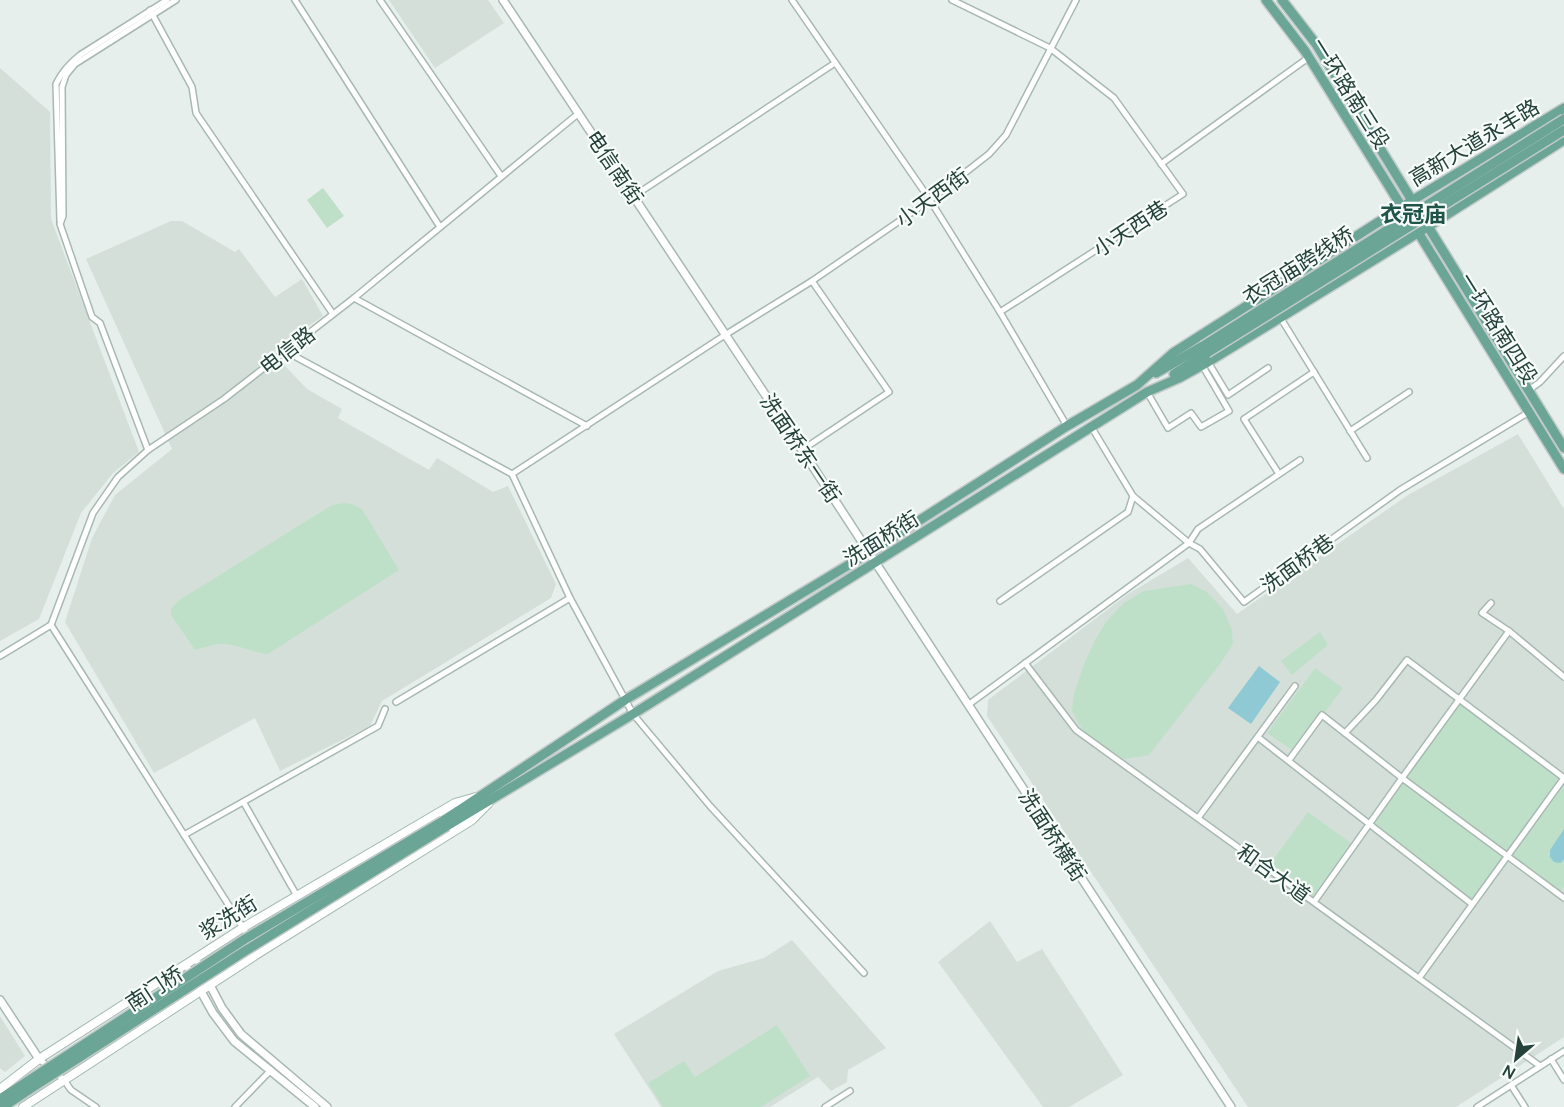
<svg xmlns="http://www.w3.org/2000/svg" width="1564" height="1107" viewBox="0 0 1564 1107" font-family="Manrope,'Noto Sans SC',sans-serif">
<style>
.built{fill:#d4dfda}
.green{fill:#bfe0c8}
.water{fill:#8ec9d4}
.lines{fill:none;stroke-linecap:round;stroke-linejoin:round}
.minor-casing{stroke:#a8b8b2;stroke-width:8}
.tertiary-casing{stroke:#a8b8b2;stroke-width:10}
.secondary-casing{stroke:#a4bbb3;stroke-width:10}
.primary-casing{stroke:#c2cac8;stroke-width:12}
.minor{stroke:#fff;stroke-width:5}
.tertiary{stroke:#fff;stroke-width:7}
.secondary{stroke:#fff;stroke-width:8}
.primary{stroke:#6aa596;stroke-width:9}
.primary-bridge-casing{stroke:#c2cac8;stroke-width:12;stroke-linecap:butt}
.primary-bridge{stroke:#6aa596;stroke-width:9}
.labels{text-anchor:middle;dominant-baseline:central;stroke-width:4.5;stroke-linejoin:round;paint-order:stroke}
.street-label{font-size:21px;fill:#24423a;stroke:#f7fbf9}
.neighbourhood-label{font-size:22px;font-weight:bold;fill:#1f5548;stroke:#f7fbf9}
</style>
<rect width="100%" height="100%" fill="#e6efeb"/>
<g class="built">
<path d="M 389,0 L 488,0 L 504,23 L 435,68 Z"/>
<path d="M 0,68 L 50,112 L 51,219 L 139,452 L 113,473 L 81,513 L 39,619 L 0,641 Z"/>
<path d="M 171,221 L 182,221 L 235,252 L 239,249 L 275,297 L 302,279 L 323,316 L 274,350 L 287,368 L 307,389 L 342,409 L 338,418 L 429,470 L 437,458 L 493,492 L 508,486 L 556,584 L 551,598 L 382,701 L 370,726 L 280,771 L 255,718 L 154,773 L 65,622 L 92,538 L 115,495 L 172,449 L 86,259 Z"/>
<path d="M 1518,434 L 1564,509 L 1564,1037 L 1456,1107 L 1248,1107 L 987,716 L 988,700 L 1128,594 L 1188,558 L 1237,614 L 1408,495 Z"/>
<path d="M 990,921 L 1017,962 L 1042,949 L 1123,1075 L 1069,1107 L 1043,1107 L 938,962 Z"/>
<path d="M 792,940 L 886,1048 L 848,1070 L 847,1082 L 831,1091 L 818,1077 L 770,1107 L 661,1107 L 614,1034 L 718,971 L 764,958 Z"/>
<path d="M 0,1016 L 25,1056 L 5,1072 L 0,1068 Z"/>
</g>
<g class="green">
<path d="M 323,188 L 344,216 L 327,228 L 307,200 Z"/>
<path d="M 344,503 L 352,504 L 362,509 L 399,570 L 268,654 C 253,653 240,645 225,644 C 216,643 204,648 195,650 L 171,615 L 171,609 L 178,601 L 332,505 Z"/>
<path d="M 1191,584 L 1207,592 L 1223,609 L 1232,630 L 1233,644 L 1220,664 L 1149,755 L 1124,759 L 1083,731 L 1072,711 L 1074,694 L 1083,667 L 1094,642 L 1106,622 L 1124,603 L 1144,591 Z"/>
<path d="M 1320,632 L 1328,645 L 1292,675 L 1281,661 Z"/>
<path d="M 1315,668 L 1343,688 L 1295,752 L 1267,733 Z"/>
<path d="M 1461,699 L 1564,778 L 1564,887 L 1559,894 L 1506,855 L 1472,904 L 1369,823 Z"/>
<path d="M 1308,812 L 1351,843 L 1313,896 L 1270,864 Z"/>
<path d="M 777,1025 L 810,1076 L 761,1107 L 663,1107 L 648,1083 L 684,1061 L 695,1077 Z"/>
</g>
<g class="water">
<path d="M 1259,666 L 1280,682 L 1251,724 L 1228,708 Z"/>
<path d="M 1564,829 L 1564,860 L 1560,863 L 1554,862 L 1550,857 L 1550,850 Z"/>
</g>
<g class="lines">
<defs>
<g id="minor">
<path d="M 295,0 L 440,227"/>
<path d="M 380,0 L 501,176"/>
<path d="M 792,0 L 930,200 L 1000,312 L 1067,426"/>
<path d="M 952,0 L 1050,48 L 1114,98 L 1183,194 L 1000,312"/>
<path d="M 150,10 L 192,87 L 196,113 L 333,314"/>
<path d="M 1161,164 L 1308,58"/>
<path d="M 634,196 L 835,63"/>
<path d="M 60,221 L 56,84 C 62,71 70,63 80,55 L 167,0"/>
<path d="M 354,298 L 587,426"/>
<path d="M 1280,317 L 1367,458"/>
<path d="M 285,351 L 512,474"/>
<path d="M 1208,362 L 1228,395 L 1268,368"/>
<path d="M 1529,390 L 1540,382 L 1564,356"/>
<path d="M 1147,392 L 1168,428 L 1191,413 L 1201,427 L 1229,411 L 1202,365"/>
<path d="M 1092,428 L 1133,496 L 1189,543 L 1200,549 L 1244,602 L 1400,490 L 1529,412"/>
<path d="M 1350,431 L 1409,392"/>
<path d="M 148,450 L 100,323 L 92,317 L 60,224 L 63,216 L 62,87 L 66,75 L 75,64 L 176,0"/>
<path d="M 802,450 L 889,392 L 812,281"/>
<path d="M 1279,474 L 1244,419 L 1314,372"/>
<path d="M 1000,601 L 1128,512 L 1133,496"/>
<path d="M 1491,603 L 1482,613 L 1509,631 L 1564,677"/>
<path d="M 51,625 L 93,513 L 118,477 L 148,450 L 224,399 L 354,298 L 579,113"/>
<path d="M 51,625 L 259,953"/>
<path d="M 0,656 L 51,625"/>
<path d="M 1025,663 L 1076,730 L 1540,1066"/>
<path d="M 396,702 L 570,598"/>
<path d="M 968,705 L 1189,543 L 1198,529 L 1300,460"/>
<path d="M 1345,733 L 1376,700 L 1407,660 L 1564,778"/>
<path d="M 1259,738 L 1472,904"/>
<path d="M 1289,760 L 1322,715 L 1402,778 L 1564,898"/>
<path d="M 244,803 L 297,896"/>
<path d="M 1198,818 L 1295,686"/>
<path d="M 184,835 L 378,726 L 385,709"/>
<path d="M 1314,902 L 1402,778 L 1509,631"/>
<path d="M 864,973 L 710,806 L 633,714 L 570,598 L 512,474 L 725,335 L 812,281 L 930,200 L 989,154 L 1006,135 L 1076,0"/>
<path d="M 1419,978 L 1564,778"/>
<path d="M 39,1059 L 64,1080 L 71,1090 L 96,1107"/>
<path d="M 1551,1059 L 1564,1080"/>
<path d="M 1511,1085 L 1525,1107"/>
<path d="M 235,1107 L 271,1070"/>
<path d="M 825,1107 L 850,1091"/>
<path d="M 1477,1107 L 1564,1051"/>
</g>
<g id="tertiary">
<path d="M 503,0 L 802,450 L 1231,1107"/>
<path d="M 199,964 L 222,1008 L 241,1034 L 327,1107"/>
<path d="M 189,970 L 213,1013 L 234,1041 L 315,1107"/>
<path d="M 0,1000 L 39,1059"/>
</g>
<g id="secondary">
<path d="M 0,1089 L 39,1059 L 244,927 L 455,803 L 476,797"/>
<path d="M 23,1107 L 259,953 L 472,820 L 488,804"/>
</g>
<g id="primary">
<path d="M 1266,0 L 1305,51 L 1405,212"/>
<path d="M 1282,0 L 1316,44 L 1564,448"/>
<path d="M 1416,229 L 1564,469"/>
<path d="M 1156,373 L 1203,346"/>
<path d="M 1174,374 L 1207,353"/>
<path d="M 443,821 L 625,700 L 870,552 L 1067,426 L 1137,385 L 1173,353 L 1413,200 L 1564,108"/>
<path d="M 447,826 L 633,714 L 1147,392 L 1179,378 L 1208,362 L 1429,226 L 1564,140"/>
<path d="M 0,1099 L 28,1081"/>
<path d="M 3,1107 L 30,1089"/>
</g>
</defs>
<use href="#minor" class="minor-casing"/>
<use href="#tertiary" class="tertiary-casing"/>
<use href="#secondary" class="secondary-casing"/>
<use href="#primary" class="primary-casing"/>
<use href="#minor" class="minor"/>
<use href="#tertiary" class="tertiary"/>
<use href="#secondary" class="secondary"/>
<use href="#primary" class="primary"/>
<defs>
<g id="primary-bridge">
<path d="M 1203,346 L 1564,119"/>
<path d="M 1207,353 L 1564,130"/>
<path d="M 28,1081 L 245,939 L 443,821"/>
<path d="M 30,1089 L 245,951 L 447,826"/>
</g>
</defs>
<use href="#primary-bridge" class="primary-bridge-casing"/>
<use href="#primary-bridge" class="primary-bridge"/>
</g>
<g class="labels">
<g class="street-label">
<text transform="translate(1351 93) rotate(58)">一环路南三段</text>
<text transform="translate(1474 142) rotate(-31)">高新大道永丰路</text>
<text transform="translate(615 167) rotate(56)">电信南街</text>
<text transform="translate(932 197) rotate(-36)">小天西街</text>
<text transform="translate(1130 228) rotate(-33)">小天西巷</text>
<text transform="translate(1298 265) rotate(-32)">衣冠庙跨线桥</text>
<text transform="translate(1499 328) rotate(58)">一环路南四段</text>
<text transform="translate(287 350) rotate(-38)">电信路</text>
<text transform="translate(801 448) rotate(56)">洗面桥东一街</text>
<text transform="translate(881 538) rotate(-32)">洗面桥街</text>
<text transform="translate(1297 563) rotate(-36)">洗面桥巷</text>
<text transform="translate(1053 835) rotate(57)">洗面桥横街</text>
<text transform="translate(1274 873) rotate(36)">和合大道</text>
<text transform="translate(228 917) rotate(-32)">浆洗街</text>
<text transform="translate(154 988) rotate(-33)">南门桥</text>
</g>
<g class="neighbourhood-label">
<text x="1413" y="214">衣冠庙</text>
</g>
</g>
<g transform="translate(1516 1059) rotate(209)" stroke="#f7fbf9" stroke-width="4.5" paint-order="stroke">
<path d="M0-4.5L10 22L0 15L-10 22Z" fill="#24423a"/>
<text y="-9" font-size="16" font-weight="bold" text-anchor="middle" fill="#24423a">N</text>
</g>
</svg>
